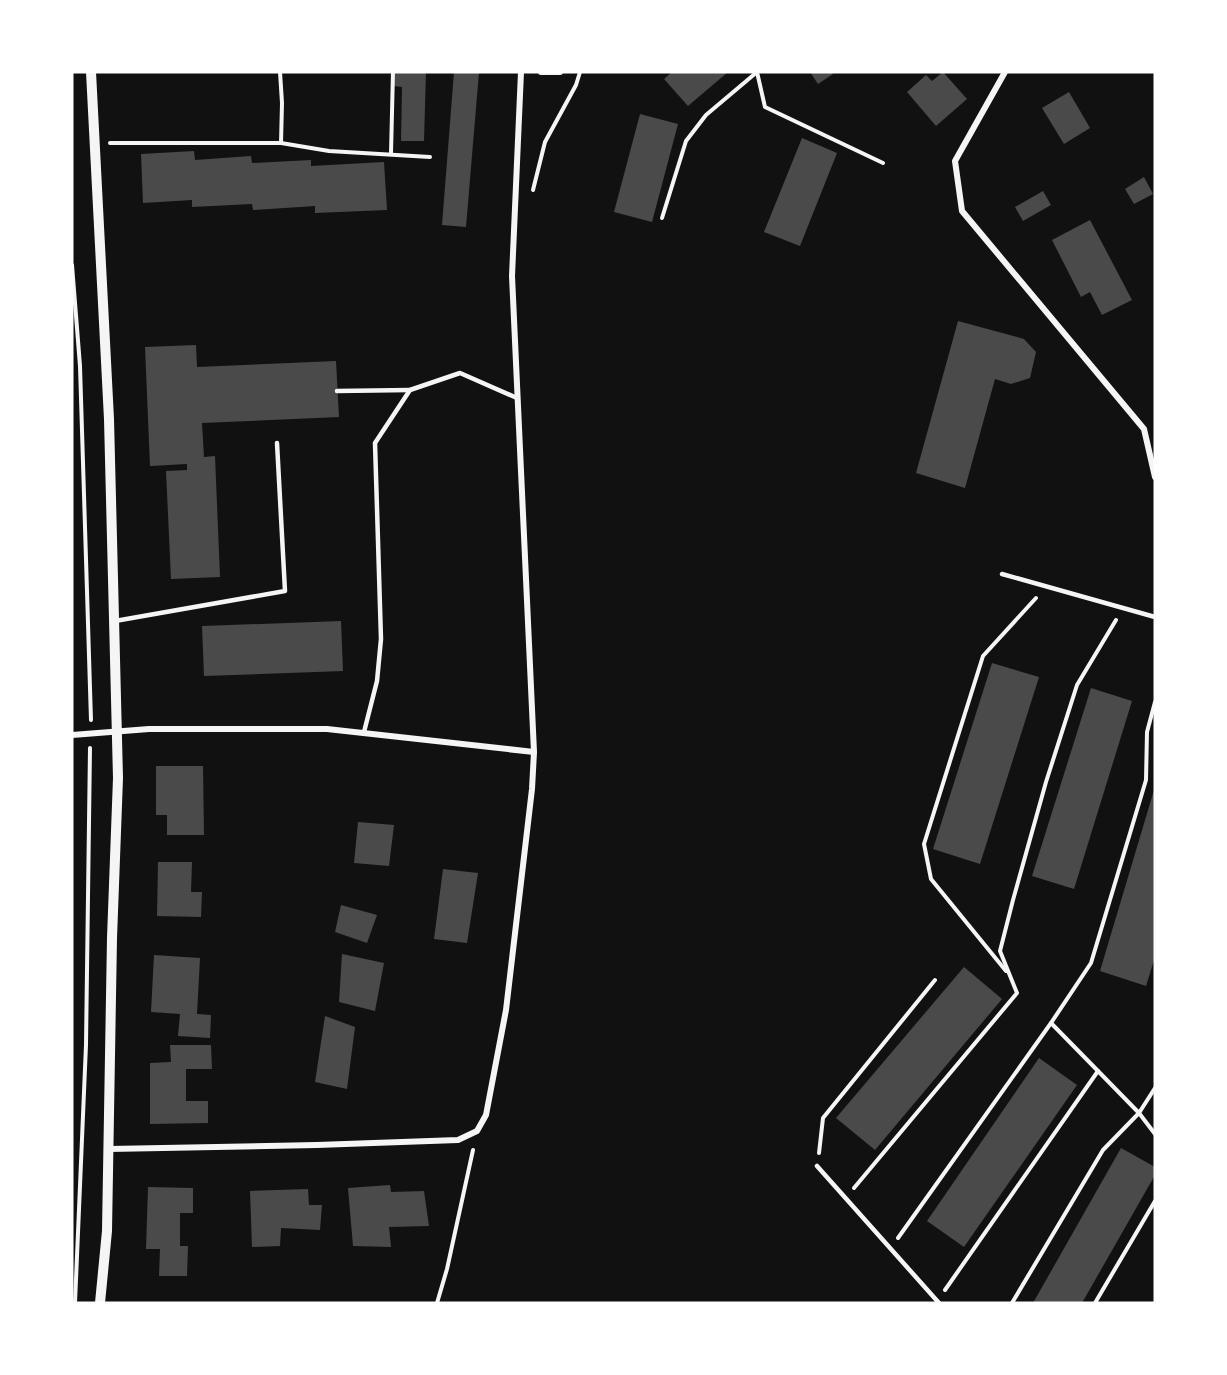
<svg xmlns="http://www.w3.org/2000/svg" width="1227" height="1375" viewBox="0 0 1227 1375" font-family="'Work Sans',sans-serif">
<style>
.building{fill:#4a4a4a}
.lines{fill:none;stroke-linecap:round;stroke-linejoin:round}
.path{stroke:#f5f5f5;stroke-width:4}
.service{stroke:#f5f5f5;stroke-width:4.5}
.minor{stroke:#f5f5f5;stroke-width:6}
.tertiary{stroke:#f5f5f5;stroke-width:10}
</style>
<rect width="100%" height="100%" fill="#111"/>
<g class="building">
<path d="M 394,72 L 426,72 L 424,141 L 401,141 L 402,87 L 394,86 Z"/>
<path d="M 454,72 L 479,72 L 466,227 L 442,225 Z"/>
<path d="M 672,72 L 728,72 L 688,106 L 664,79 Z"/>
<path d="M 810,72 L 831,72 L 833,74 L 818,84 Z"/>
<path d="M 943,72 L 967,99 L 936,126 L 907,92 L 926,75 L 932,81 Z"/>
<path d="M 1069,92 L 1090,128 L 1064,144 L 1042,108 Z"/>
<path d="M 640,114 L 678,124 L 652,222 L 614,212 Z"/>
<path d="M 802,138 L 837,153 L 800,246 L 764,232 Z"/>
<path d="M 194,151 L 195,160 L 251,156 L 252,163 L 311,160 L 311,166 L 384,162 L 387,210 L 315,213 L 315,206 L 253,210 L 252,204 L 192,207 L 192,200 L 143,203 L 141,154 Z"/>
<path d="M 1144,177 L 1153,194 L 1134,204 L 1125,189 Z"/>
<path d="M 1043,191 L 1051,205 L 1023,221 L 1015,207 Z"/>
<path d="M 1090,220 L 1132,300 L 1102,315 L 1090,292 L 1081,297 L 1052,240 Z"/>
<path d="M 958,321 L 1024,339 L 1036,352 L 1030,378 L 1011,384 L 995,379 L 965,488 L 916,473 Z"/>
<path d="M 196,345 L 197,367 L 336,361 L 339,417 L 202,423 L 204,457 L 215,456 L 220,577 L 171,579 L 166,471 L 187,470 L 187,464 L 150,466 L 145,347 Z"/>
<path d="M 341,621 L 343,671 L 204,676 L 202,626 Z"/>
<path d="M 992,663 L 1039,677 L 980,864 L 933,849 Z"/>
<path d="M 1091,688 L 1132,701 L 1074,889 L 1032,876 Z"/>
<path d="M 156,766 L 203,766 L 204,835 L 167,835 L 167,815 L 156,815 Z"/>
<path d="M 1154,790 L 1155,957 L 1146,986 L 1100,971 Z"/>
<path d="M 358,822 L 394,825 L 389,866 L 354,863 Z"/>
<path d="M 158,862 L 192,862 L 191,892 L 202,892 L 201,917 L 157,916 Z"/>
<path d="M 443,869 L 478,873 L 467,943 L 434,939 Z"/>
<path d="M 341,905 L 377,915 L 367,943 L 335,932 Z"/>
<path d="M 342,954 L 384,963 L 375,1011 L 339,1002 Z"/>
<path d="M 154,955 L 200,958 L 197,1014 L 211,1015 L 210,1038 L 178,1036 L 180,1014 L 151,1012 Z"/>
<path d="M 964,967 L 1002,999 L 875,1150 L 836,1118 Z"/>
<path d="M 325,1016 L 355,1027 L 347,1089 L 315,1082 Z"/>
<path d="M 170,1045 L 211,1045 L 212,1069 L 186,1069 L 186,1101 L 208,1101 L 208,1123 L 150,1124 L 150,1063 L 171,1062 Z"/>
<path d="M 1039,1058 L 1077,1085 L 964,1247 L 927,1221 Z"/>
<path d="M 1121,1148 L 1155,1167 L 1155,1175 L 1082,1303 L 1033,1303 Z"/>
<path d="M 390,1185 L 391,1192 L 424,1191 L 429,1226 L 389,1227 L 391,1247 L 353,1246 L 348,1188 Z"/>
<path d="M 148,1187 L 193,1188 L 193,1213 L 180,1213 L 180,1246 L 188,1246 L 187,1276 L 159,1276 L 160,1249 L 146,1249 Z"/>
<path d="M 308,1189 L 309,1205 L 322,1205 L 320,1230 L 281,1228 L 280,1246 L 252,1247 L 250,1191 Z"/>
</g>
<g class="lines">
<g class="path">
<path d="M 280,72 L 282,103 L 281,143"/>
<path d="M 757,72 L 765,107 L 883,163"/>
<path d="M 110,143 L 281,143 L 329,151 L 430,157"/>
<path d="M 391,153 L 393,72"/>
<path d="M 533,190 L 545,142 L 576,85 L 580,72"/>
<path d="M 662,218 L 686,141 L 706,115 L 757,72"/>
<path d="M 72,265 L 80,366 L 91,720"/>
<path d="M 1006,971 L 931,879 L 924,844 L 983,656 L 1036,598"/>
<path d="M 1051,1023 L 1091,963 L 1146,780 L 1147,732 L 1155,702"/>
<path d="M 819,1153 L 823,1118 L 935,980"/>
<path d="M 854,1188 L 1017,993 L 1000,951 L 1013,900 L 1046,782 L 1077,685 L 1116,620"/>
<path d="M 898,1238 L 1051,1023 L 1098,1071"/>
<path d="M 945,1290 L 1098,1071 L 1139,1113 L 1155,1088"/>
<path d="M 75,1303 L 86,1045 L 90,748"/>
<path d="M 437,1303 L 447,1269 L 473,1150"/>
<path d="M 1012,1303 L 1103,1150 L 1139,1113 L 1155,1134"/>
<path d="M 1095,1303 L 1155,1201"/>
</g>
<g class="service">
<path d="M 337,391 L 410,390"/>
<path d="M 1002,574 L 1155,617"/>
<path d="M 115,621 L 285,591 L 277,443"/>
<path d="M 364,732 L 377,681 L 381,639 L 375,443 L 410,390 L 460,373 L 517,398"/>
<path d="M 817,1166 L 939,1303"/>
</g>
<g class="minor">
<path d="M 541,72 L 560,72"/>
<path d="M 1005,72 L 955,161 L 962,211 L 1144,429 L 1155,477"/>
<path d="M 72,735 L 149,729 L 327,729 L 534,752"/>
<path d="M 109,1149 L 317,1145 L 458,1140 L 477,1131 L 486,1115 L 506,1010 L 532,789 L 534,752 L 512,276 L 521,72"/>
</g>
<path class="tertiary" d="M 91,72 L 109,419 L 118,778 L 112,938 L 107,1231 L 100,1303"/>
</g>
<rect width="1227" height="1375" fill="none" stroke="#ffffff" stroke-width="147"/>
</svg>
